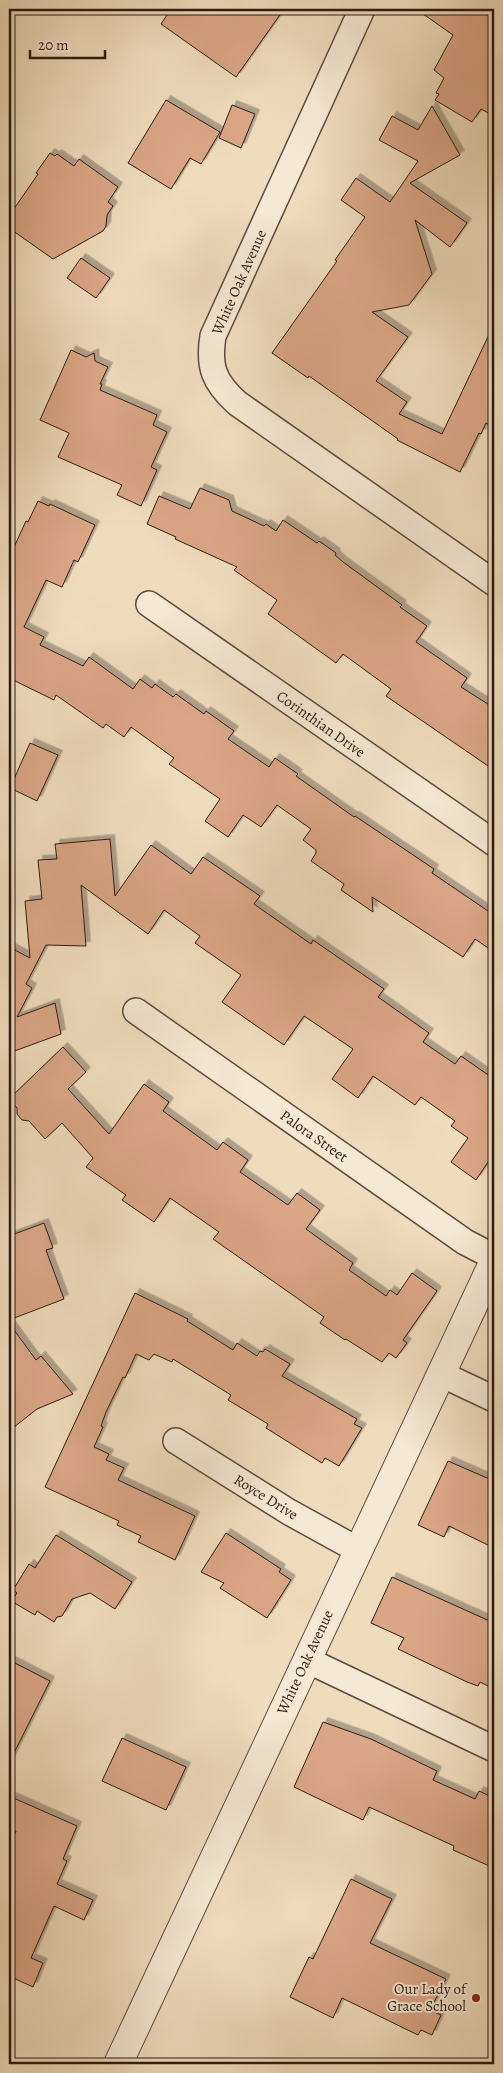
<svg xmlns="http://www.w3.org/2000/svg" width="503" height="2073" viewBox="0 0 503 2073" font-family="Alegreya,serif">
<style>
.building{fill:#dba686;stroke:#2b1b12;filter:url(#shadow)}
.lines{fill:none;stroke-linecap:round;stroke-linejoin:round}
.minor-casing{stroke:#5c4b3d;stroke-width:28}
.tertiary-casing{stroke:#5c4b3d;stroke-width:30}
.minor{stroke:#f5e8d4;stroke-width:25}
.tertiary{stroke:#f5e8d4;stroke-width:28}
.poi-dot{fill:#8f2418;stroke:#f5e8d4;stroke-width:2}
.labels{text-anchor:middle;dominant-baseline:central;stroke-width:4;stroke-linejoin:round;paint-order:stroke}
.street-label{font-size:15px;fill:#2b1b12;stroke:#f5e8d4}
.poi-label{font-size:15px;fill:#2b1b12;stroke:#f5e8d4;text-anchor:end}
</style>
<defs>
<filter id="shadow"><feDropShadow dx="4.5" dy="-4.5" stdDeviation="0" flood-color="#0004"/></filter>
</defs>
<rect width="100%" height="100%" fill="#efdcbd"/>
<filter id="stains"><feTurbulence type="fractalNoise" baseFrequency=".004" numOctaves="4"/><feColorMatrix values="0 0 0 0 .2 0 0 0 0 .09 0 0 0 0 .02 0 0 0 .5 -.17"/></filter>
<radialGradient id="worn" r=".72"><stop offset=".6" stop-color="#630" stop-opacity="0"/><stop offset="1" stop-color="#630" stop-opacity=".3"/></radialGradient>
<g class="building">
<path d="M 171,9 L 284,9 L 236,77 L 161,24 Z"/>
<path d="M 416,9 L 494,9 L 494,116 L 481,109 L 472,122 L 435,100 L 439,94 L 436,93 L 444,78 L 434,70 L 453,35 Z"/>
<path d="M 166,100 L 220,132 L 201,164 L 190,158 L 171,189 L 128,163 Z"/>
<path d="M 232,105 L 255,114 L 241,148 L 219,138 Z"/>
<path d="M 432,106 L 460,155 L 410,183 L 467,223 L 450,247 L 415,220 L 432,274 L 409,305 L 372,312 L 408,337 L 376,381 L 407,402 L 399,414 L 442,434 L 494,324 L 494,427 L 486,423 L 481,434 L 479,433 L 460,472 L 397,440 L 398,439 L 309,376 L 308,378 L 272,353 L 337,261 L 335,260 L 365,217 L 341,200 L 356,178 L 390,202 L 418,161 L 379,140 L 392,116 L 418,130 Z"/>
<path d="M 50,153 L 55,156 L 57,154 L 74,166 L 79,159 L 118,187 L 108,202 L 113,206 L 107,215 L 106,226 L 103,231 L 53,259 L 9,228 L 12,225 L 9,223 L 9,216 L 38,174 L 36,173 Z"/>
<path d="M 81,258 L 110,278 L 96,298 L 67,278 Z"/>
<path d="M 71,350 L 86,357 L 94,353 L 95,361 L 108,367 L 100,384 L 102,384 L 100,390 L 157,415 L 153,425 L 167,432 L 151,467 L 157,470 L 141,506 L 117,495 L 122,485 L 58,457 L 69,433 L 40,420 Z"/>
<path d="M 200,488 L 229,500 L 232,511 L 264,526 L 266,524 L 276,531 L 283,520 L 317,543 L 319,541 L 336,553 L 335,555 L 343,562 L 402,605 L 400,607 L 427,626 L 416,642 L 467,678 L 461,687 L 494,708 L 494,770 L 386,696 L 391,689 L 343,654 L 336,663 L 268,614 L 277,600 L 234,570 L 237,567 L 175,539 L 176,537 L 147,524 L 159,496 L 190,509 Z"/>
<path d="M 38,501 L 49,506 L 50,504 L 95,525 L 78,562 L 74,560 L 62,587 L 46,580 L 24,627 L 44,637 L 40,645 L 83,666 L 89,657 L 133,689 L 140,679 L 152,688 L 155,684 L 173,697 L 176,694 L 204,714 L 206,711 L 234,731 L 228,739 L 269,767 L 275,758 L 298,774 L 296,776 L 354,817 L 355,816 L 434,869 L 432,873 L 494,915 L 494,952 L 475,939 L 463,957 L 372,897 L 373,912 L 341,890 L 344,884 L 311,861 L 316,853 L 316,850 L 303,840 L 311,829 L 277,805 L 261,827 L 243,815 L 228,837 L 205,821 L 220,799 L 169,764 L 174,758 L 131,727 L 124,737 L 106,724 L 103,728 L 56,695 L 54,700 L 9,678 L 9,558 L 26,521 L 28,522 Z"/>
<path d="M 30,743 L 58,755 L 37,801 L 10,788 Z"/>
<path d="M 110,839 L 115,896 L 151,845 L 191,874 L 203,857 L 260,896 L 254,904 L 311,944 L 313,940 L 384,989 L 378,997 L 429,1033 L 423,1042 L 455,1064 L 461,1056 L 494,1079 L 494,1153 L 476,1180 L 451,1162 L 468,1138 L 451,1126 L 455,1121 L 421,1097 L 415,1105 L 373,1076 L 358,1098 L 332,1079 L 353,1049 L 304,1016 L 284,1045 L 222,1002 L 241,975 L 195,943 L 200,936 L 164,910 L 148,934 L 81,885 L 86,946 L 46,945 L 26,984 L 32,988 L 17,1017 L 55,1003 L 61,1034 L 9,1053 L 9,947 L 30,958 L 25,901 L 42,899 L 38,860 L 57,859 L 55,844 Z"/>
<path d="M 63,1047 L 86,1072 L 68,1089 L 109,1134 L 144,1084 L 169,1102 L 163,1111 L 217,1150 L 223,1142 L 248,1160 L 240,1172 L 288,1205 L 297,1193 L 320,1210 L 306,1229 L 353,1263 L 349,1270 L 386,1296 L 390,1290 L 397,1295 L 412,1273 L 437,1291 L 403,1340 L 407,1343 L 396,1358 L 389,1353 L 382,1362 L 346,1339 L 345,1340 L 320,1323 L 324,1317 L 213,1239 L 219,1232 L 170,1198 L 154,1222 L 122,1200 L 126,1195 L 86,1167 L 93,1158 L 62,1123 L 45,1139 L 29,1121 L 22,1120 L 17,1114 L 17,1108 L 9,1099 Z"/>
<path d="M 44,1223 L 53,1248 L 46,1250 L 64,1299 L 9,1320 L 9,1236 Z"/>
<path d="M 135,1293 L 188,1319 L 187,1321 L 233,1350 L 237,1343 L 257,1356 L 260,1351 L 263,1352 L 265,1349 L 290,1364 L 282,1376 L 357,1419 L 354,1424 L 362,1428 L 339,1466 L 325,1458 L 322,1463 L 266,1428 L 268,1424 L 228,1400 L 231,1395 L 173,1359 L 172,1362 L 154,1354 L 149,1360 L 136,1354 L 125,1378 L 123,1377 L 106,1412 L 101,1426 L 103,1427 L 94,1447 L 109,1454 L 106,1460 L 124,1468 L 118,1480 L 195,1516 L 175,1560 L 138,1542 L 141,1536 L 117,1525 L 119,1521 L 45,1487 Z"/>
<path d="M 9,1323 L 36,1360 L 41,1356 L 73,1394 L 37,1409 L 9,1431 Z"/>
<path d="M 448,1461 L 494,1481 L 494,1548 L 449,1526 L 444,1537 L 418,1525 Z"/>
<path d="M 226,1533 L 281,1569 L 279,1572 L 291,1580 L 267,1618 L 220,1588 L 224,1583 L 201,1572 Z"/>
<path d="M 56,1535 L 132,1582 L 115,1609 L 90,1593 L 72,1599 L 62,1616 L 57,1617 L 54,1622 L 37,1611 L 35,1615 L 11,1601 L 17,1593 L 13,1590 L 29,1564 L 35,1568 Z"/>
<path d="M 392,1577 L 494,1623 L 494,1689 L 480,1682 L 478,1686 L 467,1682 L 398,1649 L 404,1638 L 371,1623 Z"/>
<path d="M 9,1660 L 50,1681 L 9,1763 Z"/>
<path d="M 323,1722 L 371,1739 L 437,1771 L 433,1780 L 475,1799 L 479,1791 L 494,1798 L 494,1868 L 453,1850 L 454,1846 L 369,1807 L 363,1820 L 294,1787 Z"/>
<path d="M 122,1738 L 186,1767 L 166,1810 L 102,1781 Z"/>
<path d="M 9,1796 L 77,1826 L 63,1859 L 67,1861 L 57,1884 L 93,1900 L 84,1920 L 54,1906 L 31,1958 L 43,1963 L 33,1987 L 9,1976 L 9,1848 L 16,1831 L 9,1828 Z"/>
<path d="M 351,1879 L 392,1899 L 370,1943 L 446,1979 L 430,2010 L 441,2015 L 432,2035 L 421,2030 L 418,2035 L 342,1998 L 333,2018 L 290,1997 L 309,1957 L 313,1959 Z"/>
</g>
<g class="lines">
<defs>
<g id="minor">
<path d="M 362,9 L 213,336 C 208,367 214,382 237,403 L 494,583"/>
<path d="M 149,604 L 494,843"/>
<path d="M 136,1011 L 465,1242 L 494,1257"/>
<path d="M 441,1374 L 494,1399"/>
<path d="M 176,1441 L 289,1512 L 358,1550"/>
<path d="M 307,1660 L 494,1749"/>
</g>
<path id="tertiary" d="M 118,2064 L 494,1261"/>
</defs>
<use href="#minor" class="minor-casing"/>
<use href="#tertiary" class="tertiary-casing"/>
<use href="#minor" class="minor"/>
<use href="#tertiary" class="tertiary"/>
</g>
<circle class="poi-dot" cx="476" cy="1998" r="5"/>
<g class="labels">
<g class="street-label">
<text transform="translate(239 282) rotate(-66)">White Oak Avenue</text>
<text transform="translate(321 724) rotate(35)">Corinthian Drive</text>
<text transform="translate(314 1136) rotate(35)">Palora Street</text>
<text transform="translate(266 1497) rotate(32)">Royce Drive</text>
<text transform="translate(305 1662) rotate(-65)">White Oak Avenue</text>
</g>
<g class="poi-label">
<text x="466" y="1989">Our Lady of<tspan x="466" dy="17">Grace School</tspan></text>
</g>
</g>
<rect width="503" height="2073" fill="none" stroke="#efdcbd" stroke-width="30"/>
<rect x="10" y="10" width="483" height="2053" fill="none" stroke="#2b1b12" stroke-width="2.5"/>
<rect x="15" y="15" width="473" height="2043" fill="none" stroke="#2b1b12"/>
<path d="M30 50v8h75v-8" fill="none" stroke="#2b1b12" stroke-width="2.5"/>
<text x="38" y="50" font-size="15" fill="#2b1b12" stroke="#f5e8d4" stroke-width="4" paint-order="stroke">20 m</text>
<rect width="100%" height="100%" filter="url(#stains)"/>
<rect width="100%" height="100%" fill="url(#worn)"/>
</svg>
